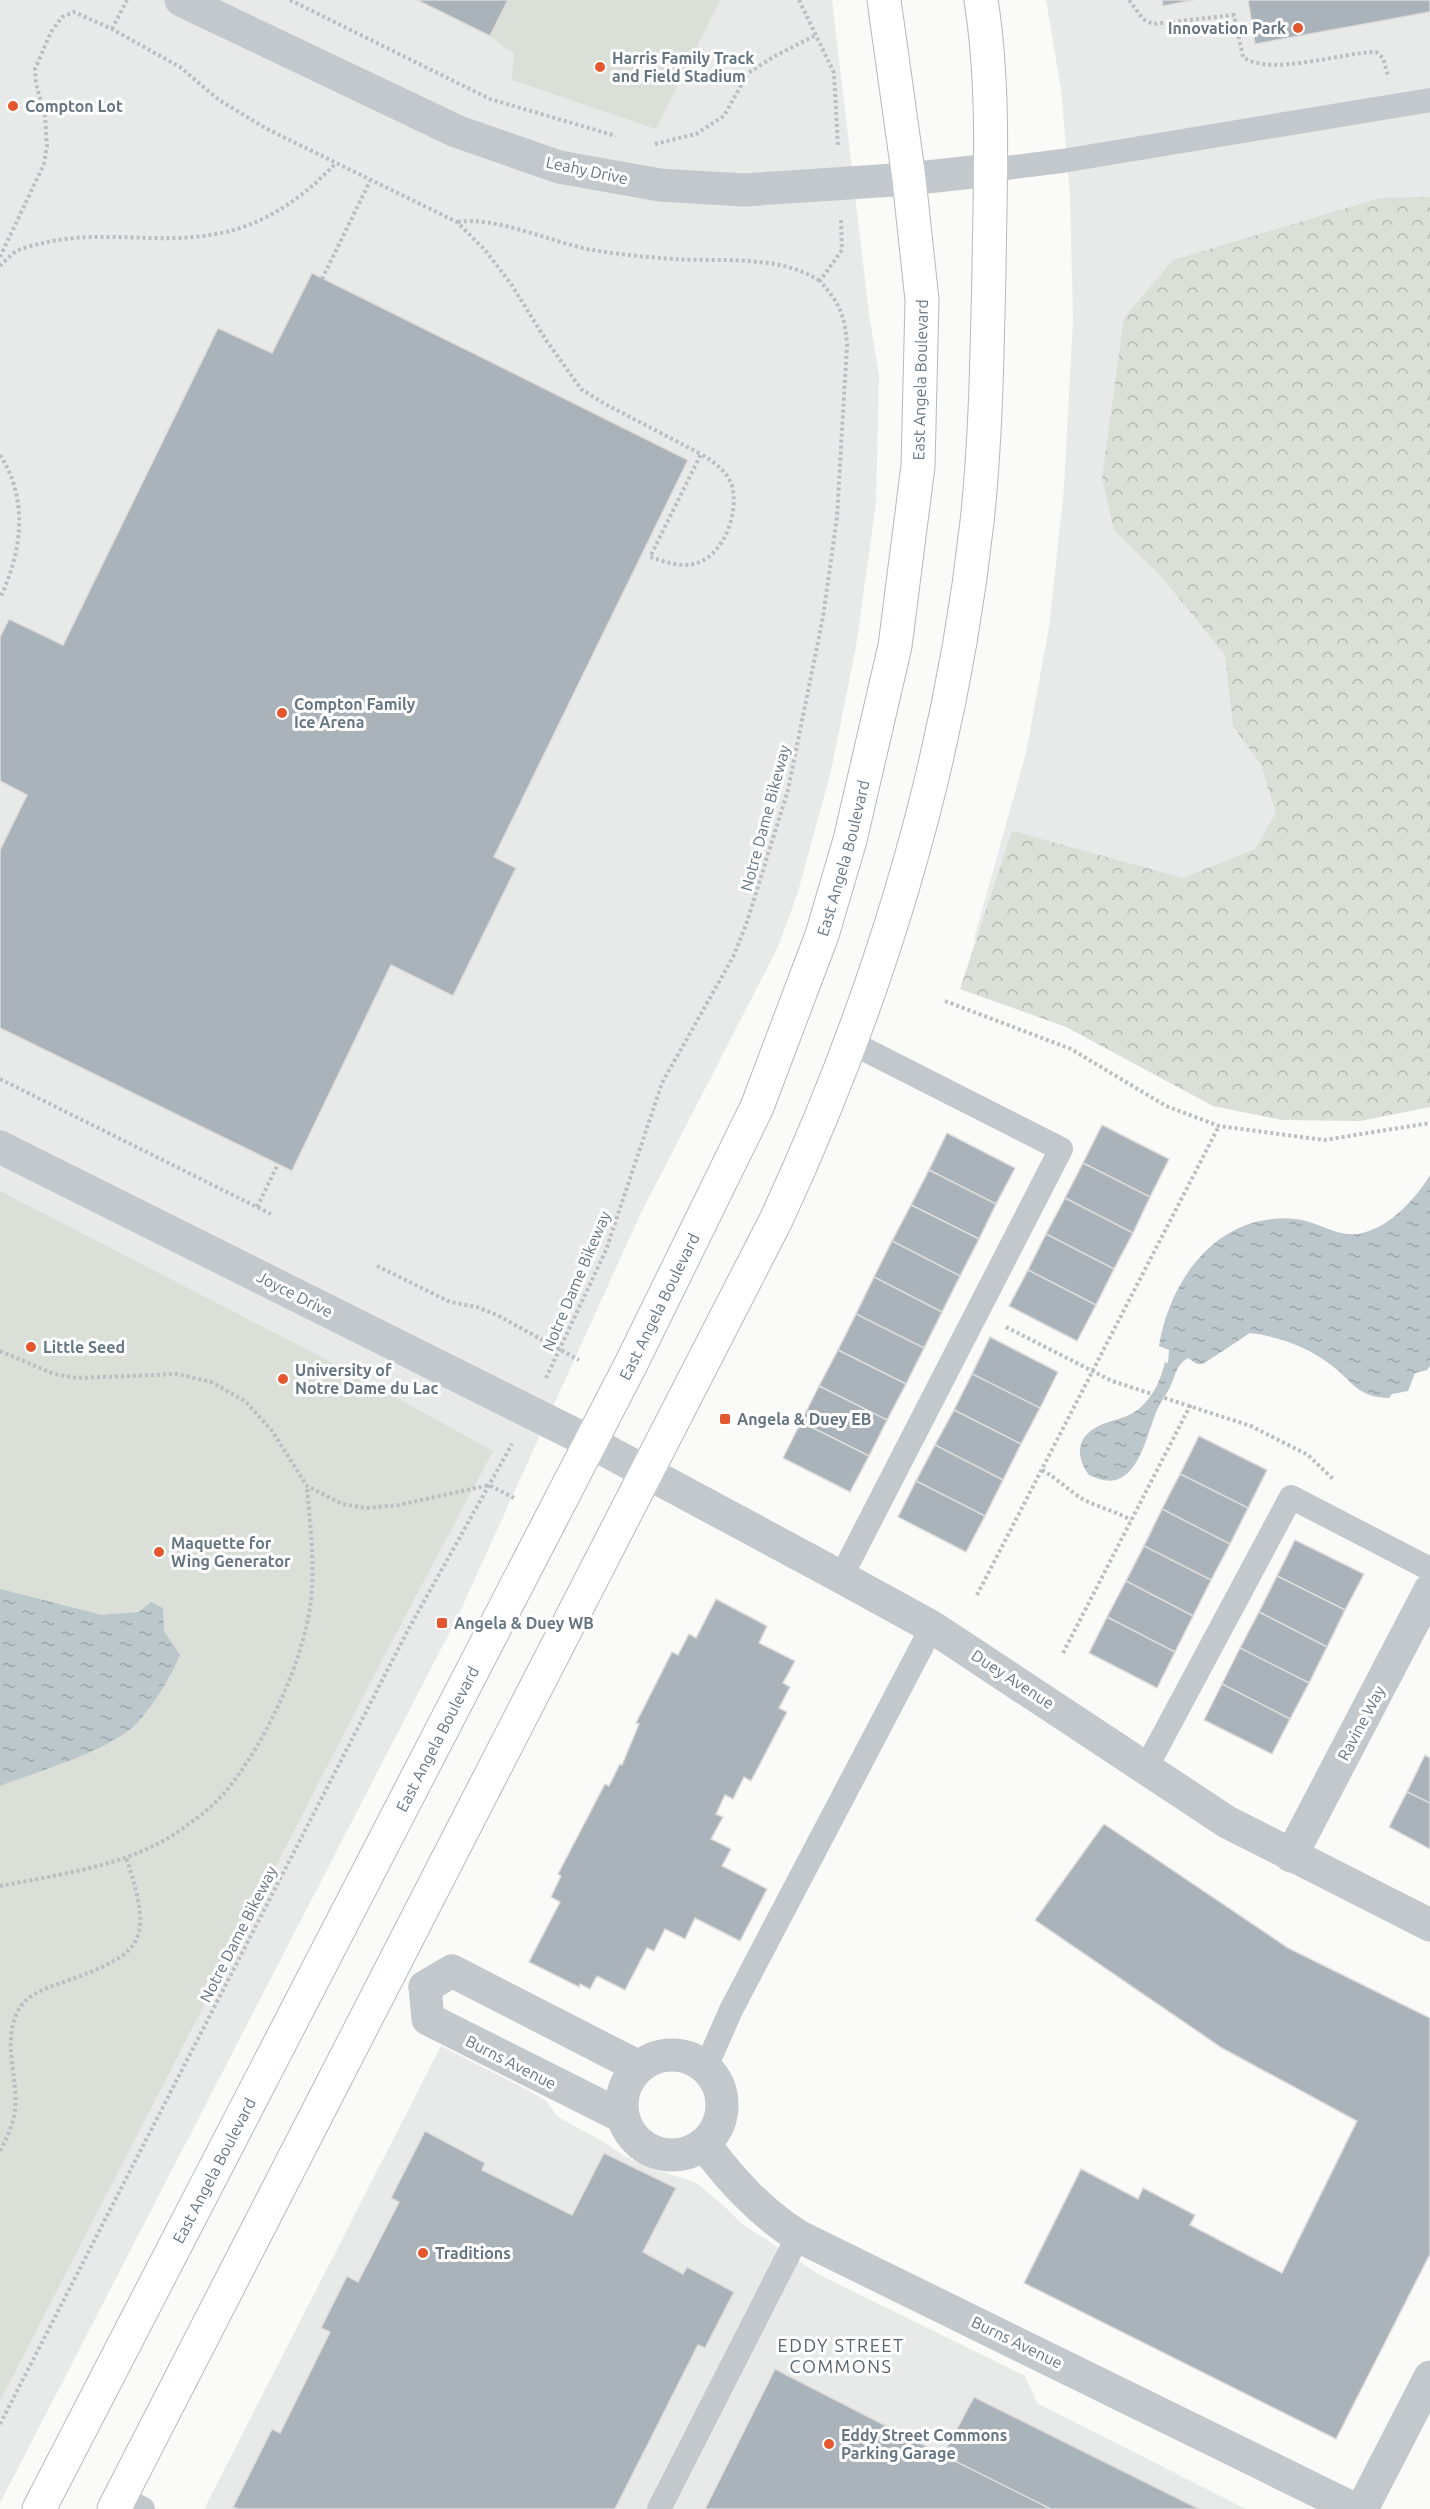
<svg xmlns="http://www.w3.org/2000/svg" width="1430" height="2509" viewBox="0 0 1430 2509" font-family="Ubuntu,sans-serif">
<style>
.built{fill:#e8e9e9}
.forest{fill:url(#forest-crowns)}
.park{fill:#dadfd7}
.water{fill:url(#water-ripples)}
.building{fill:#aab3b9;stroke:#dcdcda;stroke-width:1.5}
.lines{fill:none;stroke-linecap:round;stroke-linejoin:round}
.secondary-casing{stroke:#b3babf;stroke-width:35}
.path{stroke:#bbbfc2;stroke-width:4;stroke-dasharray:3 3;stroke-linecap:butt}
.lane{stroke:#c3c8cc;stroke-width:24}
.street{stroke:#c3c8cc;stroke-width:33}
.secondary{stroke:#fff;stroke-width:33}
.poi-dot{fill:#e4572e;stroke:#fff;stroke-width:2}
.labels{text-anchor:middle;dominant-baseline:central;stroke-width:6;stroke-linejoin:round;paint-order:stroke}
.poi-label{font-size:16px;font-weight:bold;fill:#657683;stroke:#fff;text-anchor:start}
.street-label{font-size:16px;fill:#657683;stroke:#fff}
.neighbourhood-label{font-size:18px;letter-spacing:1.5px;fill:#57646e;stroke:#fff}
</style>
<defs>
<pattern id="forest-crowns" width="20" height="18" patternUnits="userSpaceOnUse" patternTransform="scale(1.5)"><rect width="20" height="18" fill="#dadfd7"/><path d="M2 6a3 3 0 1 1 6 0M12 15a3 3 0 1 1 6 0" fill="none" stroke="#b4b9b4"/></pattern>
<pattern id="water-ripples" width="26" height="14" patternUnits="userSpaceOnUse" patternTransform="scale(1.5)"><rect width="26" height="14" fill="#bbc7cb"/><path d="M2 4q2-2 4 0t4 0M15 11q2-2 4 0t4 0" fill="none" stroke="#9ca6aa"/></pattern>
</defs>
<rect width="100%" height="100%" fill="#fafaf8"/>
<g class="built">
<path d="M 0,0 L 832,0 L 869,314 L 879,376 L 876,503 L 856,647 L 831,771 L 797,895 L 778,947 L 640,1215 L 458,1616 L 0,2503 Z"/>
<path d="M 1046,0 L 1430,0 L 1430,1050 L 1088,1001 L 974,939 L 1026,753 L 1049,627 L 1064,488 L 1073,320 L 1070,195 L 1061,89 Z"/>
<path d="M 441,2046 L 526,2089 L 546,2101 L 558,2117 L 609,2145 L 624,2156 L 649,2168 L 695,2182 L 723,2205 L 742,2224 L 820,2275 L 1025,2376 L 1037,2403 L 1246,2509 L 204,2509 Z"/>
</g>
<path class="forest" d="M 1430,197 L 1430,1107 L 1360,1121 L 1282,1120 L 1213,1106 L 1066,1027 L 960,989 L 1012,831 L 1183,878 L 1255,849 L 1276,813 L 1261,765 L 1233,726 L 1225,655 L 1160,575 L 1114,530 L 1102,478 L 1124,318 L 1173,260 L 1380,198 Z"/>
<g class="park">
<path d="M 417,0 L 720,0 L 656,129 L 512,80 L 514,54 L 490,36 Z"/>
<path d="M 0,1191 L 337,1365 L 493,1451 L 382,1660 L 0,2401 Z"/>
</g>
<g class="water">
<path d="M 1430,1175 L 1430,1366 L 1427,1370 L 1415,1373 L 1408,1391 L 1392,1394 L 1389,1398 C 1356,1397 1354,1382 1331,1365 C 1308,1347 1278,1336 1250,1333 L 1203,1364 L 1197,1364 L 1188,1358 C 1176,1365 1176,1374 1171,1385 C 1167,1394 1161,1401 1157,1410 C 1144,1441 1136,1499 1089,1475 C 1077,1460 1075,1439 1095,1428 C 1110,1419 1127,1420 1141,1407 C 1154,1395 1161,1379 1165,1362 L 1168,1363 L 1169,1350 L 1159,1346 C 1170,1278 1219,1211 1296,1219 C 1317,1221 1336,1237 1358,1234 C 1388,1229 1415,1200 1430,1175 Z"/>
<path d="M 0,1589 L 102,1615 L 139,1612 L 151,1602 L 163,1608 L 164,1631 L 180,1655 C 170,1678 155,1703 138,1722 C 111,1751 38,1771 0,1786 Z"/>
</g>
<g class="building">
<path d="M 417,0 L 508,0 L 490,36 Z"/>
<path d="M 1162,0 L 1194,0 L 1163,6 Z"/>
<path d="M 1248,0 L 1430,0 L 1430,12 L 1255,44 Z"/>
<path d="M 312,273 L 688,460 L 494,857 L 516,868 L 453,996 L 391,965 L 292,1171 L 0,1028 L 0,850 L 27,795 L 0,781 L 0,637 L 9,619 L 63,645 L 218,328 L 272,353 Z"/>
<path d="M 1102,1125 L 1169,1159 L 1150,1197 L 1083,1163 Z"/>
<path d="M 947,1133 L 1015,1168 L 996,1204 L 929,1170 Z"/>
<path d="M 1083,1163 L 1150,1197 L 1133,1233 L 1065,1198 Z"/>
<path d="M 929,1170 L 996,1204 L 979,1239 L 911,1205 Z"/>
<path d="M 1065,1198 L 1133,1233 L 1114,1269 L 1046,1234 Z"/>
<path d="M 911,1205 L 979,1239 L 960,1276 L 892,1241 Z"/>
<path d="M 1046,1234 L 1114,1269 L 1096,1305 L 1028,1270 Z"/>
<path d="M 892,1241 L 960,1276 L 942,1312 L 874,1277 Z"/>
<path d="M 1028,1270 L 1096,1305 L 1077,1341 L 1009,1306 Z"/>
<path d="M 874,1277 L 942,1312 L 924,1348 L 856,1314 Z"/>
<path d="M 856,1314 L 924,1348 L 906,1384 L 838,1350 Z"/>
<path d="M 990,1337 L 1058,1372 L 1040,1408 L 972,1374 Z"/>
<path d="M 838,1350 L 906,1384 L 887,1420 L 819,1386 Z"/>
<path d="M 972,1374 L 1040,1408 L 1021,1444 L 954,1410 Z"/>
<path d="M 819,1386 L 887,1420 L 869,1456 L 801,1422 Z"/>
<path d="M 954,1410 L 1021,1444 L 1003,1480 L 935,1445 Z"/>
<path d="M 801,1422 L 869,1456 L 850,1492 L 783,1458 Z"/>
<path d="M 1199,1436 L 1267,1470 L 1248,1508 L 1180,1474 Z"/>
<path d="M 935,1445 L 1003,1480 L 985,1516 L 916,1481 Z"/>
<path d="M 1180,1474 L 1248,1508 L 1230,1544 L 1162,1509 Z"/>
<path d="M 916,1481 L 985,1516 L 966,1552 L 898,1517 Z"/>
<path d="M 1162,1509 L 1230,1544 L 1211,1580 L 1144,1546 Z"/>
<path d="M 1295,1540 L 1364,1574 L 1345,1610 L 1277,1576 Z"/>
<path d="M 1144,1546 L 1211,1580 L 1193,1616 L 1126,1581 Z"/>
<path d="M 1277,1576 L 1345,1610 L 1327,1647 L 1259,1612 Z"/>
<path d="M 1126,1581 L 1193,1616 L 1175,1652 L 1107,1617 Z"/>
<path d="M 716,1599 L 767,1626 L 759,1643 L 795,1661 L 783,1683 L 790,1687 L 779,1708 L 787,1712 L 751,1781 L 744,1777 L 733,1799 L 725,1795 L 716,1814 L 723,1817 L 711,1839 L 731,1849 L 722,1866 L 767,1889 L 740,1941 L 695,1918 L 685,1939 L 665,1929 L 654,1951 L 647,1948 L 625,1990 L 597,1976 L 590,1989 L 580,1984 L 579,1987 L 529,1962 L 560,1902 L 551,1897 L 561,1876 L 558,1874 L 605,1784 L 609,1786 L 620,1764 L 622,1765 L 639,1724 L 636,1723 L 672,1652 L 678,1655 L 689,1634 L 696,1638 Z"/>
<path d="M 1259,1612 L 1327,1647 L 1309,1683 L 1240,1648 Z"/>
<path d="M 1107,1617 L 1175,1652 L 1157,1688 L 1089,1653 Z"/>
<path d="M 1240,1648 L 1309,1683 L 1290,1719 L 1222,1684 Z"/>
<path d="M 1222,1684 L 1290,1719 L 1272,1754 L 1204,1720 Z"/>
<path d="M 1425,1755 L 1430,1758 L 1430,1803 L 1407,1792 Z"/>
<path d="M 1407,1792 L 1430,1803 L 1430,1849 L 1389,1827 Z"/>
<path d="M 1104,1824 L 1288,1948 L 1430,2018 L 1430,2254 L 1336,2439 L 1024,2283 L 1081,2169 L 1138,2199 L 1143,2188 L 1195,2215 L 1190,2225 L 1282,2273 L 1357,2121 L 1222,2048 L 1035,1920 Z"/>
<path d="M 425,2131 L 485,2163 L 482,2170 L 572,2215 L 604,2153 L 676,2188 L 643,2252 L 683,2274 L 687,2267 L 734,2292 L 705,2348 L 698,2345 L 615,2509 L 238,2509 L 233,2507 L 272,2429 L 280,2433 L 330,2332 L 321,2328 L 347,2276 L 358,2282 L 399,2202 L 391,2198 Z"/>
<path d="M 775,2369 L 943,2455 L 1051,2509 L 705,2509 Z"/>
<path d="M 974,2397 L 1199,2509 L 1051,2509 L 943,2455 Z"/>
</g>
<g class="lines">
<defs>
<g id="secondary">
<path id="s1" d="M 39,2509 L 631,1364 L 757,1107 L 822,935 L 850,840 L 895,646 L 918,466 L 922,300 L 909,179 L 884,0"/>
<path d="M 114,2509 L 776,1220 C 879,998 950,765 977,522 C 986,438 987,354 989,270 C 990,181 995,88 981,0"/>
</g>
</defs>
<use href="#secondary" class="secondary-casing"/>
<g class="path">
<path d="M 290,0 L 490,99 L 616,136"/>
<path d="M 799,0 L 834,73 L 838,147"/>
<path d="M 1129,0 L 1143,19 L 1153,24 L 1234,15 L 1243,57 C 1269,77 1344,52 1376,52 L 1383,58 L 1388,76"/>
<path d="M 112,29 L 127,0"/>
<path d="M 655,144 L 696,134 L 724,116 L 748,73 L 775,56 L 814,36"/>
<path d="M 458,222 C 493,216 550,241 587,249 C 615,254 644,257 673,259 C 721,262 778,254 820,281"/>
<path d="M 0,257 L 44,164 L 47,146 L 45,116 L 36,84 L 35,69 L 51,32 L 62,17 L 74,12 L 112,29 L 180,67 L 219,100 L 267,129 L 457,222 L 485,250 L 511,284 L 546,340 L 581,389 L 605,404 L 701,454 L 650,557 C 666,562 684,569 700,562 C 725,551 739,512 732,486 C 727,471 714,462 701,454"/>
<path d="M 0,266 C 5,261 11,254 17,251 C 24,247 35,245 43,243 C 101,229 158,245 216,234 C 263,226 303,198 335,164"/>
<path d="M 322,279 L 370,181"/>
<path d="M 0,455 C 29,500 22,552 0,598"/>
<path d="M 945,1001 L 1071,1049 L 1166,1106 L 1219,1126 L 1324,1140 L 1430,1123"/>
<path d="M 0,1079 L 271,1214"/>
<path d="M 257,1207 L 278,1164"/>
<path d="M 377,1266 L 450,1302 L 477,1307 L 497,1315 L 579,1360"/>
<path d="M 1006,1327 L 1112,1381 L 1251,1426 L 1308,1455 L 1333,1479"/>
<path d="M 0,1351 L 54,1374 L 78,1378 L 177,1374 L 211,1382 L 245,1401 L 272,1431 L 307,1486 L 342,1504 L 366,1508 L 399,1505 L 489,1485 L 514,1498"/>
<path d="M 546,1378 L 606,1250 L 662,1083 L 733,957 L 746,925 L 788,790 L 823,617 L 837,517 L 847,345 C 845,315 840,304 820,281 L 842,250 L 841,220"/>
<path d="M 1042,1470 C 1056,1478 1065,1487 1078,1496 C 1092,1506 1114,1510 1131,1520"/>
<path d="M 977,1595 L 1219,1126"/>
<path d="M 1063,1653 L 1191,1404"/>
<path d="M 0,1886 C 56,1875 120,1867 170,1837 C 190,1824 211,1809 226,1791 C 265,1744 304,1661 311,1600 C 315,1563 310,1524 307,1487"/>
<path d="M 0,2151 C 6,2140 11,2129 14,2117 C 21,2080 0,2044 19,2009 C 29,1993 45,1989 61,1983 C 145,1953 154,1943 126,1857"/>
<path d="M 0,2424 L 408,1630 L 512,1444"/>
</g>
<g class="lane">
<path d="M 990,170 L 1062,161 L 1430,100"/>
<path d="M 841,1577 L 1061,1149 L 852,1043"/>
<path d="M 1146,1768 L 1291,1497 L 1430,1569"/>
<path d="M 706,2067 L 731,2010 L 932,1627"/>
<path d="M 120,2497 L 143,2509"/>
<path d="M 659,2509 L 798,2236"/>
</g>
<g class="street">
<path d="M 181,0 L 456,131 L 559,167 L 660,185 L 744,190 L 909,179 L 990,170"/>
<path d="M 0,1147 L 590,1442 L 841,1577 L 932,1627 L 1227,1822 L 1430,1925"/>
<path d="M 1291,1856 L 1430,1590"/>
<path d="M 425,1987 L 428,2019 L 623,2117"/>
<path d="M 425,1987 L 452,1971 L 639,2067"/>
<circle cx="672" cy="2105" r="50"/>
<path d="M 704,2144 C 731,2180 760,2212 798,2236 L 1354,2509"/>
<path d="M 1362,2509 L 1430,2377"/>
</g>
<use href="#secondary" class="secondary"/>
</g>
<g class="poi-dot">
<circle cx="1298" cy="28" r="6"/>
<circle cx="600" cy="67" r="6"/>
<circle cx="13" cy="106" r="6"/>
<circle cx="282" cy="713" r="6"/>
<circle cx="31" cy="1347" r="6"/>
<circle cx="283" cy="1379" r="6"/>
<rect x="719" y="1413" width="12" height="12" rx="3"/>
<circle cx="159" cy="1552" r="6"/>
<rect x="436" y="1617" width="12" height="12" rx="3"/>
<circle cx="423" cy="2253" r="6"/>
<circle cx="829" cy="2444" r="6"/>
</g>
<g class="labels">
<g class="poi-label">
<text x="1286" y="28" text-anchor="end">Innovation Park</text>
<text x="612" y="58">Harris Family Track<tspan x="612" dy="18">and Field Stadium</tspan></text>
<text x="25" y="106">Compton Lot</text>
<text x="294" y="704">Compton Family<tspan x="294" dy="18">Ice Arena</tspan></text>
<text x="43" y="1347">Little Seed</text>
<text x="295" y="1370">University of<tspan x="295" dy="18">Notre Dame du Lac</tspan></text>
<text x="737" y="1419">Angela &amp; Duey EB</text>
<text x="171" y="1543">Maquette for<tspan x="171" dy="18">Wing Generator</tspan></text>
<text x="454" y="1623">Angela &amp; Duey WB</text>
<text x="435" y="2253">Traditions</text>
<text x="841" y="2435">Eddy Street Commons<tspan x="841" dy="18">Parking Garage</tspan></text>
</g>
<g class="street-label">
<text transform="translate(587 170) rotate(12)">Leahy Drive</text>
<text stroke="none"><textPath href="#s1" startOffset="2325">East Angela Boulevard</textPath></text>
<text transform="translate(765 818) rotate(-75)">Notre Dame Bikeway</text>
<text stroke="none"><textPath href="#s1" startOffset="1839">East Angela Boulevard</textPath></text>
<text transform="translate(576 1281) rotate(-67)">Notre Dame Bikeway</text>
<text transform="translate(295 1294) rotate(27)">Joyce Drive</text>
<text stroke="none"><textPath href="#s1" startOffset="1353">East Angela Boulevard</textPath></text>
<text transform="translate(1013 1679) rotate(33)">Duey Avenue</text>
<text transform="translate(1361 1723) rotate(-62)">Ravine Way</text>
<text stroke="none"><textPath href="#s1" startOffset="867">East Angela Boulevard</textPath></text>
<text transform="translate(238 1934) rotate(-63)">Notre Dame Bikeway</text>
<text transform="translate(511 2062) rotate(27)">Burns Avenue</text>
<text stroke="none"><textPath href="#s1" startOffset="381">East Angela Boulevard</textPath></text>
<text transform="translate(1017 2342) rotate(26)">Burns Avenue</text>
</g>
<g class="neighbourhood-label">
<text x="841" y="2345">EDDY STREET<tspan x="841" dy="21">COMMONS</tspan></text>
</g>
</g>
</svg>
